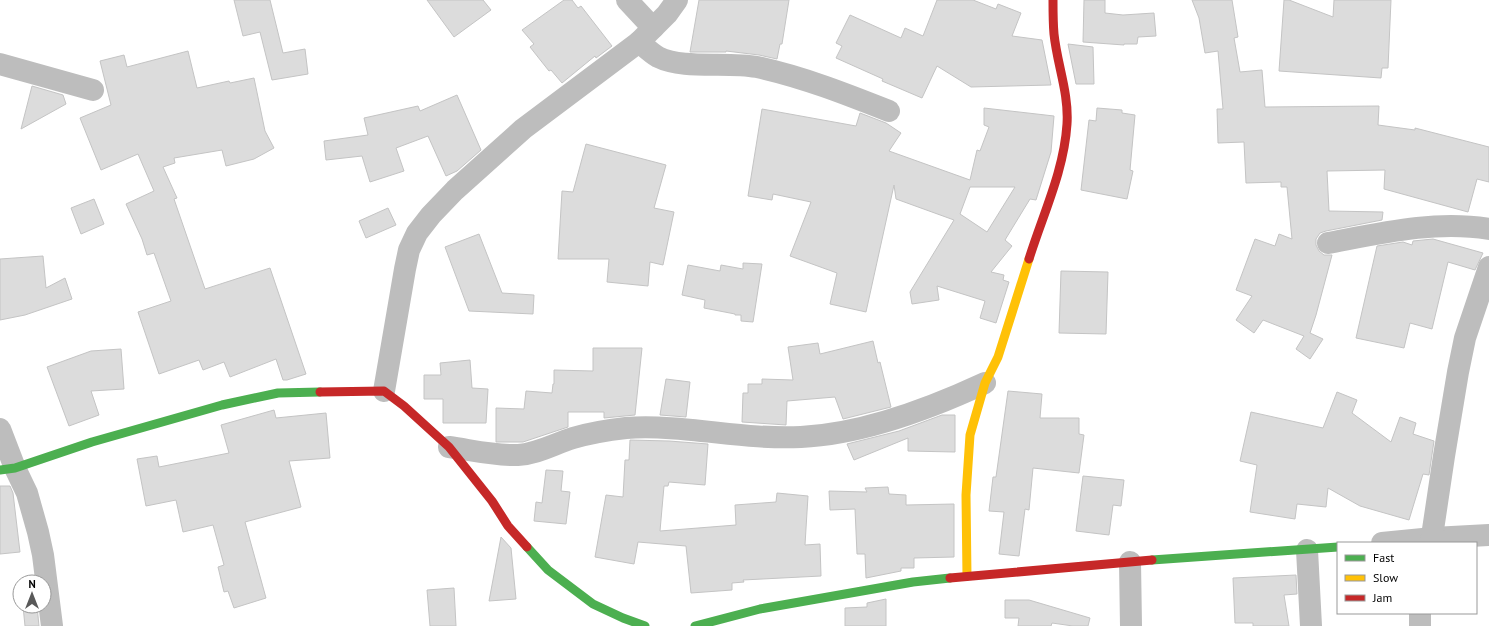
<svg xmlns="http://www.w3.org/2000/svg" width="1489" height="626" viewBox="0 0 1489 626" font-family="'PT Sans',sans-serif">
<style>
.building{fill:#dcdcdc;stroke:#c4c4c4;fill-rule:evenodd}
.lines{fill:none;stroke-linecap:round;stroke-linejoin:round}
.street{stroke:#bdbdbd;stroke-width:22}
.fast{stroke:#4caf50;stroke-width:9}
.slow{stroke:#ffc107;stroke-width:9}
.jam{stroke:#c62828;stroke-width:9}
</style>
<rect width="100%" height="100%" fill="#fff"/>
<g class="building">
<path d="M 234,0 L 270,0 L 283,53 L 305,49 L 308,74 L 272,80 L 260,32 L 243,36 Z"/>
<path d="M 427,0 L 483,0 L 491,10 L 454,37 Z"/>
<path d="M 564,0 L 572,0 L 578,8 L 581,6 L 612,46 L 596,58 L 595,56 L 562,83 L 551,70 L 549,71 L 530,47 L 534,44 L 522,30 Z"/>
<path d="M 699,0 L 789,0 L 782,44 L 780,44 L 777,59 L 759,55 L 726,51 L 726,52 L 690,52 Z"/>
<path d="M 937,0 L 973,0 L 996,9 L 998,4 L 1021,13 L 1012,36 L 1042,40 L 1051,85 L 971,87 L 937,66 L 922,98 L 882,81 L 883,79 L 836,58 L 842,46 L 836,43 L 850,15 L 901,38 L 905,28 L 923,36 Z"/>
<path d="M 1084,0 L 1105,0 L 1105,13 L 1123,15 L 1154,13 L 1156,36 L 1138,37 L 1137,44 L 1124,44 L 1124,45 L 1083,42 Z"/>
<path d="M 1192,0 L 1232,0 L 1238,37 L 1234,38 L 1240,72 L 1262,70 L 1265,107 L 1379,106 L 1378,125 L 1415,130 L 1415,128 L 1489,147 L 1489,182 L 1477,179 L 1468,212 L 1384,189 L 1385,170 L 1327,171 L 1329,211 L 1383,212 L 1382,220 L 1326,231 L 1320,233 L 1316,239 L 1316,245 L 1319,251 L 1324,255 L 1332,255 L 1316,315 L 1310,333 L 1323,339 L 1310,359 L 1296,349 L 1304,336 L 1263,320 L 1254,333 L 1236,320 L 1252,296 L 1236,290 L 1255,239 L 1275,246 L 1279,234 L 1292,239 L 1287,187 L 1281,187 L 1281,182 L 1246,183 L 1244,142 L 1218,143 L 1217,109 L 1223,109 L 1218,51 L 1205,53 L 1199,18 Z"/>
<path d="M 1284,0 L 1289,0 L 1333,17 L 1334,0 L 1391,0 L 1388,68 L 1382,68 L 1381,78 L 1279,71 Z"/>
<path d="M 1068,44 L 1093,47 L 1094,84 L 1076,84 Z"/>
<path d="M 188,51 L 197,88 L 229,81 L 230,83 L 254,78 L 265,131 L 274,148 L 254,159 L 226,166 L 222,150 L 174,158 L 175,163 L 163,167 L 177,198 L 174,199 L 205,289 L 270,268 L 306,374 L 287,380 L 283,380 L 276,359 L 230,377 L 224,362 L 203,370 L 199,360 L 159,374 L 138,312 L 171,301 L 154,253 L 147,255 L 142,239 L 126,204 L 154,191 L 138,154 L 101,170 L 80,118 L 111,105 L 100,61 L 124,55 L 127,67 Z"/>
<path d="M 32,86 L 63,95 L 66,104 L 21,129 Z"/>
<path d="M 457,95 L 481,150 L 457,171 L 446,176 L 428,136 L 396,148 L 404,171 L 370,182 L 362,156 L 326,160 L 324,141 L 368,135 L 364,118 L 418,106 L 420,111 Z"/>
<path d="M 984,108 L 1054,116 L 1051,152 L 1036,200 L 1030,199 L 1005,240 L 1012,246 L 991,272 L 1004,275 L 1003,280 L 1009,282 L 996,323 L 980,318 L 985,301 L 937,286 L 939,300 L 912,304 L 910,292 L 954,220 L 896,199 L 894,185 L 866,312 L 830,304 L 837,273 L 790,256 L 811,202 L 773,194 L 772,200 L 748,196 L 762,109 L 856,126 L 860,113 L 886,123 L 901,133 L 889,151 L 970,180 L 977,150 L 980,151 L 989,127 L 984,125 ZM 970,187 L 1015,187 L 987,232 L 960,214 Z"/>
<path d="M 1097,108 L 1122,110 L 1122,113 L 1135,115 L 1130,170 L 1133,171 L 1127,199 L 1081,190 L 1089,120 L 1096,121 Z"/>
<path d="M 586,144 L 666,165 L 654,208 L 674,212 L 663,265 L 650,262 L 648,286 L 607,282 L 609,259 L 558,259 L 562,191 L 573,192 Z"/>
<path d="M 94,199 L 104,224 L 81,234 L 71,208 Z"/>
<path d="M 388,208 L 396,225 L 366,238 L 359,221 Z"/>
<path d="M 479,234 L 502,293 L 534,295 L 533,314 L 469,311 L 445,247 Z"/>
<path d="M 1433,239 L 1483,253 L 1475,270 L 1448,262 L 1432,329 L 1410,323 L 1404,348 L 1356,338 L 1377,246 L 1403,242 L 1412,245 L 1413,241 Z"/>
<path d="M 43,256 L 46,288 L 65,278 L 72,299 L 25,315 L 0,320 L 0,259 Z"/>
<path d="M 743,263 L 762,264 L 753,322 L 741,321 L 741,315 L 735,315 L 735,314 L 704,308 L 705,300 L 682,295 L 688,265 L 720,271 L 721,265 L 743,269 Z"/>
<path d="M 1061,271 L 1108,272 L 1106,334 L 1059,333 Z"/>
<path d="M 873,341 L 878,363 L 880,362 L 891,407 L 843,419 L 835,397 L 787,401 L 786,425 L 742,422 L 743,393 L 748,393 L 748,384 L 762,384 L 762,379 L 793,380 L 788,347 L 818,343 L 820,354 Z"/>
<path d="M 593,348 L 642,348 L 635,415 L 604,418 L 604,412 L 568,412 L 568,427 L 523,442 L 496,442 L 496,408 L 524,409 L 526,391 L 552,393 L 553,384 L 554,384 L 554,370 L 593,371 Z"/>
<path d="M 121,349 L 124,389 L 91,391 L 99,415 L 69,426 L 47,367 L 91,351 Z"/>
<path d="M 470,360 L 472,388 L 488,389 L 486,423 L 443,423 L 443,399 L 424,399 L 424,375 L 441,375 L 440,363 Z"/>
<path d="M 666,379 L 690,382 L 686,417 L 660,415 Z"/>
<path d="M 1008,391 L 1042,394 L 1040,418 L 1079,418 L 1079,434 L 1084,435 L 1079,473 L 1033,468 L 1029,510 L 1025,509 L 1019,556 L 999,554 L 1004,512 L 989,511 L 993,477 L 996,477 Z"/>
<path d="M 1337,392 L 1357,400 L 1352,413 L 1391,442 L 1400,417 L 1416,423 L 1413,434 L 1434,441 L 1429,475 L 1423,474 L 1409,520 L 1360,506 L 1328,488 L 1326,507 L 1297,504 L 1295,519 L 1250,512 L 1257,465 L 1240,461 L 1251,412 L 1323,428 Z"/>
<path d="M 274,410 L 276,418 L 326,413 L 330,458 L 289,461 L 301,507 L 245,522 L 266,598 L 234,608 L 228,591 L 224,592 L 218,567 L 224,565 L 213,525 L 183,532 L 176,500 L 146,506 L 137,459 L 157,456 L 159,467 L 229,453 L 221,425 Z"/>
<path d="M 942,415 L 955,415 L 955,452 L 908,451 L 908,438 L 854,460 L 847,444 L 899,431 Z"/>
<path d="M 630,440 L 669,441 L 708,444 L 705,485 L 669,482 L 668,486 L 664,486 L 660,531 L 736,525 L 735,505 L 776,502 L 777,493 L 808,496 L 805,545 L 820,544 L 821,576 L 743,580 L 744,582 L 732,583 L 732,590 L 691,593 L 686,546 L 638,542 L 634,564 L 595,557 L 606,495 L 623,497 L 625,460 L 629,460 Z"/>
<path d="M 546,470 L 563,471 L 561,491 L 570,492 L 566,524 L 534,521 L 536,502 L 542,503 Z"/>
<path d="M 1083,476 L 1124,480 L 1121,506 L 1113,505 L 1109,535 L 1076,531 Z"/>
<path d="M 0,486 L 10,486 L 13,493 L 20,552 L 0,554 Z"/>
<path d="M 888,487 L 889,494 L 906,495 L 906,505 L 954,504 L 954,557 L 914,558 L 914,568 L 901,568 L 901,571 L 866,578 L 865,554 L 857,554 L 855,509 L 830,510 L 829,491 L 867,492 L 865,488 Z"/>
<path d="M 501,537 L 511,548 L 516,599 L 489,601 Z"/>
<path d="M 1296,575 L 1297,594 L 1284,595 L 1289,626 L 1253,626 L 1253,623 L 1235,623 L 1233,578 Z"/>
<path d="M 454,588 L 456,626 L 430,626 L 427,590 Z"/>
<path d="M 886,599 L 886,626 L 845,626 L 845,608 L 867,607 L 867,603 Z"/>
<path d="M 1005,600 L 1029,600 L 1090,618 L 1088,626 L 1073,626 L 1052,623 L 1051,626 L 1018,626 L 1019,618 L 1005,618 Z"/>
<path d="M 23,606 L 37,606 L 39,626 L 25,626 Z"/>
</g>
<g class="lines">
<g class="street">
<path d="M 627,0 L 653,28"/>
<path d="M 639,42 C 645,47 651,53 658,57 C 684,70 727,61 757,67 C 803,77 846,94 889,111"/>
<path d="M 0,64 L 93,90"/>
<path d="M 1328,243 C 1381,233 1436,220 1489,229"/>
<path d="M 384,391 L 405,269 L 409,250 L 417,233 L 431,215 L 455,190 L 523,129 L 639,42 L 667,14 L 677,0"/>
<path d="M 0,429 L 15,468 L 27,493 L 38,532 L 43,555 L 52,626"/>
<path d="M 449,447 C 471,450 495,456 518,455 C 537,454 554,444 573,438 C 590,433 608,430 626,428 C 684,424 742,440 801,437 C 863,434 929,409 985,383"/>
<path d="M 1382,543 L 1433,538 L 1489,535"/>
<path d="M 1431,543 L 1444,456 L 1458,372 L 1465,338 L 1489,267"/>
<path d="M 1307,550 L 1311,626"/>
<path d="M 1130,562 L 1131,626"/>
<path d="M 1420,626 L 1420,613"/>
</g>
<g class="fast">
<path d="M 0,470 L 15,468 L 92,442 L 222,405 L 278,393 L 320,392"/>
<path d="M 527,547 L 548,570 L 593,604 L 623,618 L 645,626"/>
<path d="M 1152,560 L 1338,547"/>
<path d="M 695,626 L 760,609 L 913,582 L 950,578"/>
</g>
<path class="slow" d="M 967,576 L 966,495 L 970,435 L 985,383 L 998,357 L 1029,259"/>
<g class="jam">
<path d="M 1029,259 C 1043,214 1064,171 1067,124 C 1069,93 1057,64 1054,34 C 1053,23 1053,11 1053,0"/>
<path d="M 320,392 L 384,391 L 404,406 L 449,447 L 492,501 L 508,526 L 527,547"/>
<path d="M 950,578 L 1152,560"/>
</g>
</g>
<rect x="1337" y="542" width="140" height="72" fill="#ffffff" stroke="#999999"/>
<rect x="1345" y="555" width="20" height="6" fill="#4caf50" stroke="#999999"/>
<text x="1373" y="562" font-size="12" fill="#000000">Fast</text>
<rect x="1345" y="575" width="20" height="6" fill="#ffc107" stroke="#999999"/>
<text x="1373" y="582" font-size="12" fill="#000000">Slow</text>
<rect x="1345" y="595" width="20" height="6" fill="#c62828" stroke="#999999"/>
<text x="1373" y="602" font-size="12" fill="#000000">Jam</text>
<g transform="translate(32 594)"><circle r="19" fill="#ffffff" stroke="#999999"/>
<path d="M0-3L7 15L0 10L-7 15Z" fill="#595959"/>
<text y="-6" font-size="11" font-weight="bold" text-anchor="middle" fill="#000000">N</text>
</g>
</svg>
